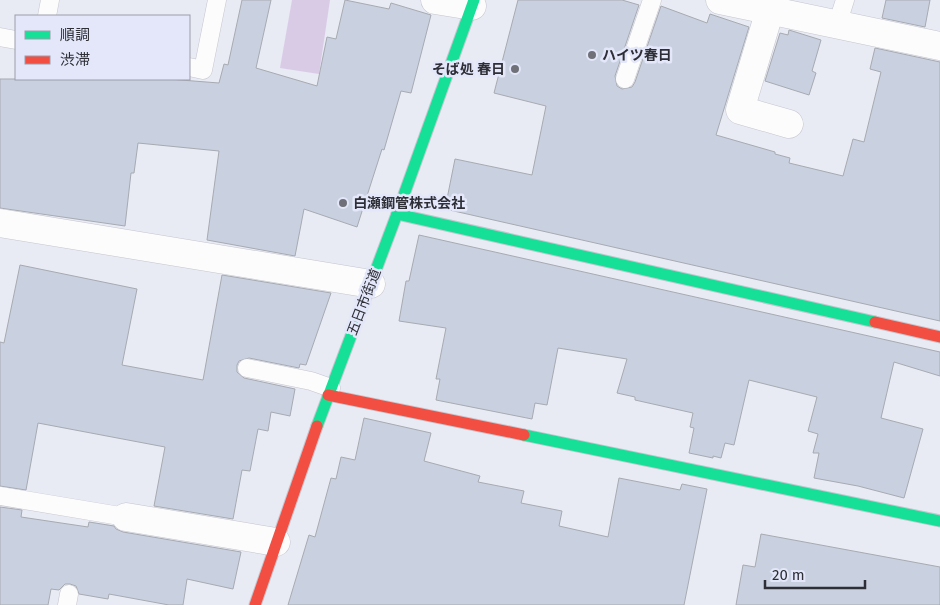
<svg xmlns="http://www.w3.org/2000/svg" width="940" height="605" viewBox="0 0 940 605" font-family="'Fira Sans','Noto Sans JP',sans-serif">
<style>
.green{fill:#d9cbe6}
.building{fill:#c9d1e0;stroke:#a7aab1}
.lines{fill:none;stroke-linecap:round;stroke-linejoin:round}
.lane-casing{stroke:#c5c6ce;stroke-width:19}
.street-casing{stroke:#c5c6ce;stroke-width:29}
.fast-casing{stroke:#c5c6ce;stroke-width:13}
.jam-casing{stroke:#c5c6ce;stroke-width:13}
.lane{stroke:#fcfcfd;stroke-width:18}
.street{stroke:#fcfcfd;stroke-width:28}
.fast{stroke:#16e098;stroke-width:11}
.jam{stroke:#f24e42;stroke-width:11}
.poi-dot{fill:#6f7078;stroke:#e3e7f9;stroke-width:2}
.labels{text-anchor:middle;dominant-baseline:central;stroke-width:5;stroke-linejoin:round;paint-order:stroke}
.poi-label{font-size:14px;font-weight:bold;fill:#2e2f36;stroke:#e3e7f9;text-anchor:start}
.street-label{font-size:14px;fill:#2e2f36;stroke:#e3e7f9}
</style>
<rect width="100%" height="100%" fill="#e8eaf4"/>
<path class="green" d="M 292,0 L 330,0 L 319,74 L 280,68 Z"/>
<g class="building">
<path d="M 242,0 L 271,0 L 256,68 L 317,86 L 327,37 L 336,39 L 345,0 L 389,9 L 391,3 L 431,15 L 411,93 L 401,91 L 384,150 L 382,149 L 357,227 L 304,209 L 295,256 L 207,240 L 219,151 L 138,143 L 134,173 L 131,173 L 125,226 L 0,208 L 0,79 L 168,79 L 219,83 L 224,64 L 228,65 Z"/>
<path d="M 518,0 L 622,0 L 639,5 L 615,76 L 617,86 L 622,89 L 632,87 L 635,82 L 661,6 L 707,23 L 710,14 L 749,27 L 716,135 L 775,152 L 775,154 L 790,158 L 789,163 L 843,176 L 853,139 L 864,142 L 881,72 L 870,69 L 875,48 L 940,62 L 940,321 L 445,209 L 455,159 L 532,175 L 546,106 L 494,93 Z"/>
<path d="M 886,0 L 930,0 L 925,27 L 882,18 Z"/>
<path d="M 789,30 L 821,40 L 812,71 L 816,73 L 809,95 L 765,81 L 780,33 L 788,35 Z"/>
<path d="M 419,235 L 940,352 L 940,376 L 894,362 L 881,418 L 923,429 L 904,498 L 858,486 L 814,478 L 819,453 L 813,453 L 818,434 L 808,431 L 817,397 L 749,380 L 734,445 L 725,443 L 721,458 L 713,456 L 713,458 L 689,453 L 694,428 L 690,427 L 693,413 L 635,400 L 635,397 L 617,393 L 627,359 L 558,348 L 547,405 L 535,403 L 532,419 L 436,400 L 440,379 L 436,379 L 446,328 L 399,321 L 406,281 L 409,281 Z"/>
<path d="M 20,265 L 137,289 L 122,365 L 203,380 L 222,275 L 331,293 L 306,365 L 300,364 L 299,368 L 249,358 L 239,361 L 237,365 L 237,372 L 244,378 L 295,389 L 290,416 L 271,412 L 268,431 L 258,429 L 250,471 L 242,470 L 233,519 L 154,506 L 165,447 L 38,423 L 26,490 L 0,486 L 0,342 L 4,343 Z"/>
<path d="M 364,418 L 431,433 L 424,461 L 480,476 L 478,482 L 524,491 L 521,503 L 562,511 L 559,526 L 608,537 L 619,478 L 680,490 L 682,484 L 707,489 L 684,605 L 288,605 L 309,535 L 315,537 L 331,478 L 336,479 L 341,457 L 355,460 Z"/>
<path d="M 0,507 L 22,510 L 21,517 L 88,527 L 89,522 L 114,526 L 116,529 L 123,532 L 241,552 L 233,589 L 187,579 L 183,605 L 169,605 L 109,594 L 108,599 L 79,594 L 76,586 L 70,584 L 65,584 L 59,590 L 51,589 L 48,605 L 0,605 Z"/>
<path d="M 761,534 L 940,567 L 940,605 L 736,605 L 743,565 L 755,567 Z"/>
</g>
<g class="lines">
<defs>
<g id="lane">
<path d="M 47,16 L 50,0"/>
<path d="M 837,25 L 845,0"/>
<path d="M 0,37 L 16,40"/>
<path d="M 189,67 L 203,70 L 217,0"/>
<path d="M 625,79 L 652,0"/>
<path d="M 247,368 L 311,381 L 331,388"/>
<path d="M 0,496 L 126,517"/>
<path d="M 67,605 L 69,594"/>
</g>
<g id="street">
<path d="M 435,0 L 472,6"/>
<path d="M 720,0 L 940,46"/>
<path d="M 770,10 L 740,110 L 789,124"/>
<path d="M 0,223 L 371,284"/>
<path d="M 126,517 L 276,542"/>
</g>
<g id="fast">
<path d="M 397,214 L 875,322"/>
<path d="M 317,426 L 397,214 L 474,0"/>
<path d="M 524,435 L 940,521"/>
</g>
<g id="jam">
<path d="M 875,322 L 940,337"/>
<path d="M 328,395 L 524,435"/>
<path d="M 255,605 L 317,426"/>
</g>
</defs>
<use href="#lane" class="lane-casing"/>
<use href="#street" class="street-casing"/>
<use href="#fast" class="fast-casing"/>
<use href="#jam" class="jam-casing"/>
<use href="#lane" class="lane"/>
<use href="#street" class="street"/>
<use href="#fast" class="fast"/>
<use href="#jam" class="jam"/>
</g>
<g class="poi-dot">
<circle cx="592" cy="55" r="5"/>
<circle cx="515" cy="69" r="5"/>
<circle cx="343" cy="203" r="5"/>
</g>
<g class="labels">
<g class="poi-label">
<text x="602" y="55">ハイツ春日</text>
<text x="505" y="69" text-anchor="end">そば処 春日</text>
<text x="353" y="203">白瀬鋼管株式会社</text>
</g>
<g class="street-label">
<text transform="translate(364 302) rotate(-69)">五日市街道</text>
</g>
</g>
<rect x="15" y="15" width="175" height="65" fill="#e3e7f9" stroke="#9b9dab"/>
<rect x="25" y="31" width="25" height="8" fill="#16e098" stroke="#9b9dab"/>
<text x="60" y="40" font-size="15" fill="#2e2f36">順調</text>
<rect x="25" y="56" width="25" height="8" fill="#f24e42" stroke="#9b9dab"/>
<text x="60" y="65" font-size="15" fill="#2e2f36">渋滞</text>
<path d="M765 580v8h100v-8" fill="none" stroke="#2e2f36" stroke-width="2.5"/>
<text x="772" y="580" font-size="15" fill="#2e2f36" stroke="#e3e7f9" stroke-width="4" paint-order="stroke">20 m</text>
</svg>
